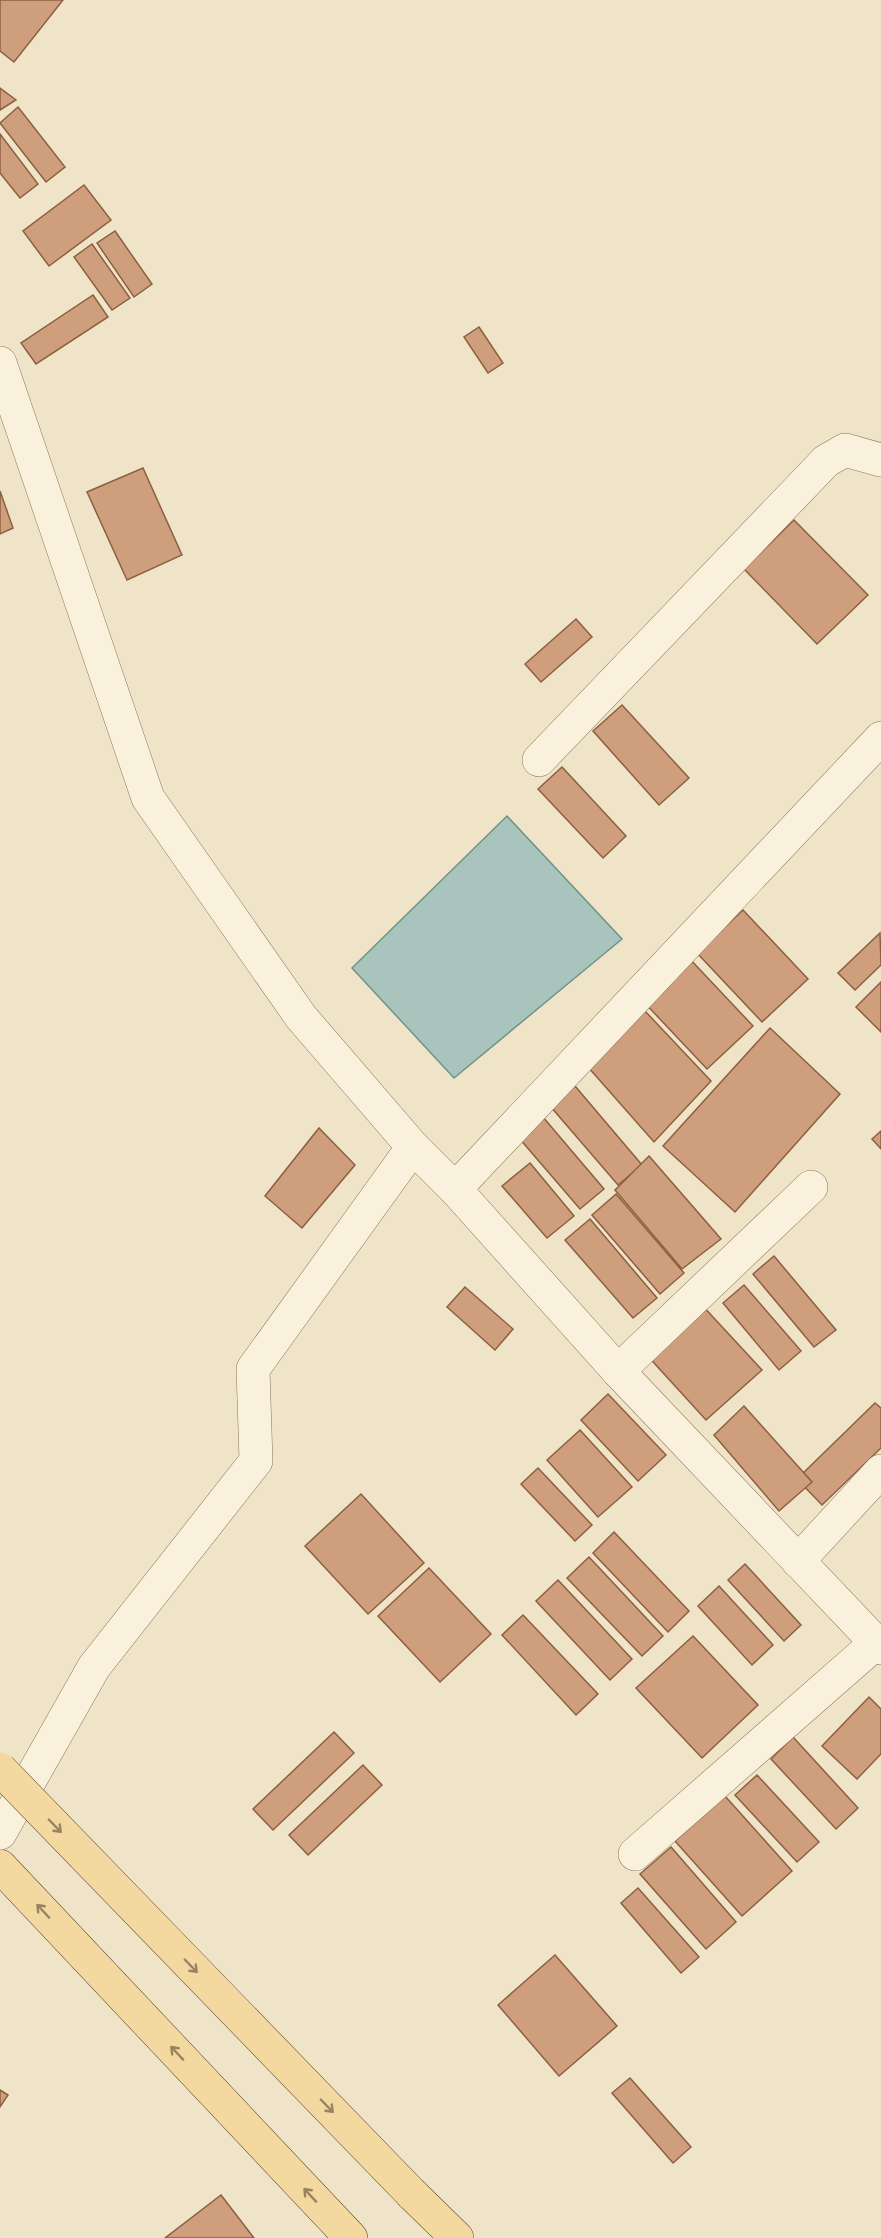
<svg xmlns="http://www.w3.org/2000/svg" width="881" height="2238" viewBox="0 0 881 2238" font-family="'IBM Plex Serif',serif">
<style>
.water{fill:#a9c4bc;stroke:#6f938a;stroke-width:1.5}
.building{fill:#cf9f7d;stroke:#8d5f41;stroke-width:1.5}
.lines{fill:none;stroke-linecap:round;stroke-linejoin:round}
.minor-casing{stroke:#8d765c;stroke-width:34}
.major-casing{stroke:#5b4430;stroke-width:34}
.minor{stroke:#faf1dc;stroke-width:33}
.major{stroke:#f3d9a0;stroke-width:33}
.major-bridge-casing{stroke:#5b4430;stroke-width:34;stroke-linecap:butt}
.major-bridge{stroke:#f3d9a0;stroke-width:33}
.oneway{stroke:#988460}
</style>
<rect width="100%" height="100%" fill="#f0e4c8"/>
<path class="water" d="M 507,816 L 622,939 L 454,1078 L 352,968 Z"/>
<g class="building">
<path d="M 0,0 L 63,0 L 14,62 L 0,51 Z"/>
<path d="M 0,88 L 16,100 L 0,110 Z"/>
<path d="M 18,107 L 65,167 L 46,182 L 0,123 Z"/>
<path d="M 0,134 L 38,184 L 20,198 L 0,173 Z"/>
<path d="M 84,185 L 111,220 L 49,266 L 23,231 Z"/>
<path d="M 115,231 L 152,284 L 134,297 L 97,243 Z"/>
<path d="M 92,244 L 130,298 L 112,310 L 74,257 Z"/>
<path d="M 93,295 L 108,317 L 36,364 L 21,343 Z"/>
<path d="M 479,327 L 503,363 L 488,373 L 464,337 Z"/>
<path d="M 143,468 L 182,555 L 127,580 L 87,492 Z"/>
<path d="M 0,491 L 13,528 L 0,534 Z"/>
<path d="M 794,520 L 868,595 L 817,644 L 744,569 Z"/>
<path d="M 576,619 L 592,637 L 541,682 L 525,664 Z"/>
<path d="M 622,705 L 689,778 L 659,805 L 593,731 Z"/>
<path d="M 562,767 L 626,836 L 603,858 L 538,789 Z"/>
<path d="M 743,910 L 808,979 L 762,1022 L 697,953 Z"/>
<path d="M 880,933 L 881,965 L 855,990 L 838,973 Z"/>
<path d="M 688,957 L 753,1026 L 707,1069 L 642,1000 Z"/>
<path d="M 881,982 L 881,1032 L 856,1007 Z"/>
<path d="M 644,1010 L 711,1081 L 654,1142 L 588,1067 Z"/>
<path d="M 770,1028 L 840,1094 L 735,1212 L 663,1146 Z"/>
<path d="M 575,1086 L 642,1165 L 618,1185 L 551,1107 Z"/>
<path d="M 537,1110 L 604,1189 L 580,1209 L 513,1131 Z"/>
<path d="M 319,1128 L 355,1165 L 302,1228 L 265,1196 Z"/>
<path d="M 881,1131 L 881,1149 L 872,1139 Z"/>
<path d="M 649,1156 L 721,1239 L 682,1269 L 615,1190 Z"/>
<path d="M 530,1163 L 574,1216 L 547,1238 L 502,1186 Z"/>
<path d="M 616,1194 L 684,1273 L 660,1294 L 592,1215 Z"/>
<path d="M 590,1219 L 657,1298 L 633,1318 L 565,1240 Z"/>
<path d="M 774,1256 L 836,1330 L 814,1347 L 753,1274 Z"/>
<path d="M 744,1285 L 801,1351 L 779,1370 L 723,1303 Z"/>
<path d="M 465,1287 L 513,1329 L 495,1350 L 447,1307 Z"/>
<path d="M 700,1303 L 762,1370 L 706,1420 L 645,1353 Z"/>
<path d="M 608,1394 L 666,1455 L 638,1481 L 581,1420 Z"/>
<path d="M 875,1403 L 881,1408 L 881,1448 L 822,1505 L 797,1479 Z"/>
<path d="M 744,1406 L 812,1482 L 779,1511 L 714,1435 Z"/>
<path d="M 580,1430 L 632,1487 L 598,1517 L 547,1460 Z"/>
<path d="M 538,1468 L 592,1525 L 575,1541 L 521,1484 Z"/>
<path d="M 361,1494 L 424,1563 L 368,1614 L 305,1546 Z"/>
<path d="M 614,1532 L 689,1611 L 668,1632 L 593,1553 Z"/>
<path d="M 589,1557 L 663,1636 L 642,1656 L 567,1578 Z"/>
<path d="M 745,1564 L 801,1625 L 784,1641 L 728,1580 Z"/>
<path d="M 429,1568 L 491,1634 L 440,1682 L 378,1616 Z"/>
<path d="M 558,1580 L 632,1659 L 610,1680 L 536,1601 Z"/>
<path d="M 719,1586 L 773,1645 L 752,1665 L 698,1606 Z"/>
<path d="M 523,1615 L 598,1694 L 576,1715 L 502,1635 Z"/>
<path d="M 693,1636 L 758,1705 L 702,1758 L 636,1688 Z"/>
<path d="M 869,1697 L 881,1709 L 881,1754 L 857,1779 L 822,1746 Z"/>
<path d="M 334,1732 L 354,1753 L 273,1830 L 253,1809 Z"/>
<path d="M 793,1737 L 858,1808 L 836,1829 L 771,1759 Z"/>
<path d="M 363,1765 L 382,1785 L 308,1855 L 289,1835 Z"/>
<path d="M 757,1775 L 819,1842 L 797,1862 L 735,1795 Z"/>
<path d="M 725,1796 L 792,1871 L 742,1916 L 675,1841 Z"/>
<path d="M 671,1847 L 736,1922 L 706,1949 L 640,1874 Z"/>
<path d="M 638,1888 L 699,1957 L 681,1973 L 621,1903 Z"/>
<path d="M 555,1955 L 617,2026 L 559,2076 L 498,2005 Z"/>
<path d="M 630,2078 L 691,2147 L 673,2163 L 612,2093 Z"/>
<path d="M 0,2090 L 8,2095 L 0,2107 Z"/>
<path d="M 221,2195 L 254,2238 L 165,2238 Z"/>
</g>
<g class="lines">
<defs>
<g id="minor">
<path d="M 0,363 L 148,798 L 301,1017 L 413,1147 L 455,1189 L 618,1371 L 881,1648"/>
<path d="M 539,760 L 826,461 L 845,450 L 881,460"/>
<path d="M 455,1189 L 881,738"/>
<path d="M 618,1371 L 811,1187"/>
<path d="M 798,1561 L 881,1471"/>
<path d="M 0,1833 L 94,1667 L 256,1461 L 253,1369 L 413,1147"/>
<path d="M 635,1854 L 876,1643"/>
</g>
<g id="major">
<path d="M 0,1866 L 351,2238"/>
<path d="M 412,2194 L 457,2238"/>
</g>
</defs>
<use href="#minor" class="minor-casing"/>
<use href="#major" class="major-casing"/>
<use href="#minor" class="minor"/>
<use href="#major" class="major"/>
<defs>
<path id="major-bridge" d="M 0,1769 L 412,2194"/>
</defs>
<use href="#major-bridge" class="major-bridge-casing"/>
<use href="#major-bridge" class="major-bridge"/>
</g>
<defs><path id="oneway-shaft" d="M-6 0H5M1.5-3L5.5 0L1.5 3" fill="none" stroke-width="1.6" stroke-linecap="round" stroke-linejoin="round" transform="scale(1.5)"/></defs>
<g class="oneway">
<use href="#oneway-shaft" transform="translate(55 1826) rotate(46)"/>
<use href="#oneway-shaft" transform="translate(43 1911) rotate(-133)"/>
<use href="#oneway-shaft" transform="translate(191 1966) rotate(46)"/>
<use href="#oneway-shaft" transform="translate(177 2053) rotate(-133)"/>
<use href="#oneway-shaft" transform="translate(327 2106) rotate(46)"/>
<use href="#oneway-shaft" transform="translate(310 2195) rotate(-133)"/>
</g>
</svg>
